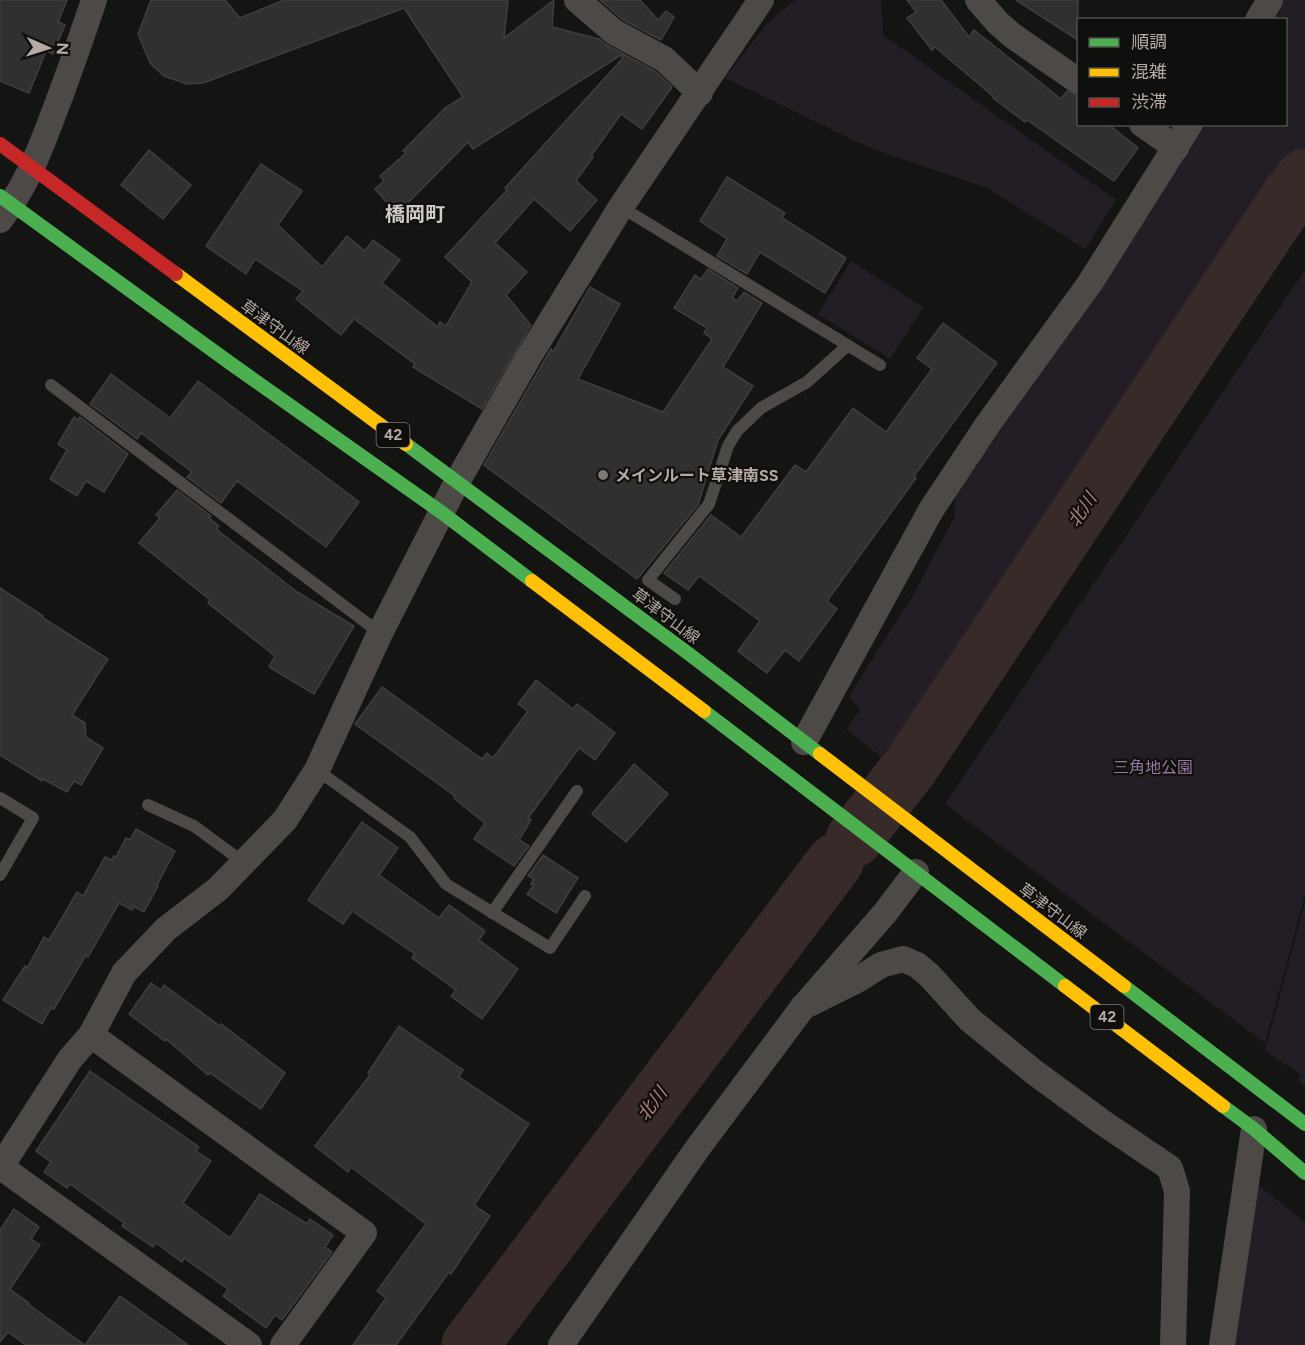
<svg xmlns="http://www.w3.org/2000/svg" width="1305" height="1345" viewBox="0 0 1305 1345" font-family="Figtree,'Noto Sans JP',sans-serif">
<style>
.green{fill:#231e25}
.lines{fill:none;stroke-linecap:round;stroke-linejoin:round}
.river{stroke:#372a28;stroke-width:57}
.building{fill:#32302f;stroke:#403e3c;stroke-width:1.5}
.lane{stroke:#4d4947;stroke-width:12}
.street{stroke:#4d4947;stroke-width:26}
.fast{stroke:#4caf50;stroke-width:14}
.slow{stroke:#ffc107;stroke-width:14}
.jam{stroke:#c62828;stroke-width:14}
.poi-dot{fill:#7d7671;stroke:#0f0f0e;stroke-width:2}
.labels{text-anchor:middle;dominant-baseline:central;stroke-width:4.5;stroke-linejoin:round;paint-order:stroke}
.shield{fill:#0f0f0e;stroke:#847c76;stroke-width:1.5}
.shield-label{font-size:15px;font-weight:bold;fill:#b6aaa3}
.street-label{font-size:16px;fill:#b6aaa3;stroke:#0f0f0e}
.poi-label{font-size:16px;font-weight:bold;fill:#b6aaa3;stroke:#0f0f0e;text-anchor:start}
.park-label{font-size:16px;fill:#9679a2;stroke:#0f0f0e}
.water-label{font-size:18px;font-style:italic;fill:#b37f78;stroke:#0f0f0e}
.quarter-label{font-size:20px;font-weight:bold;fill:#d2cac4;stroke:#0f0f0e}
</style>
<rect width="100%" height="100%" fill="#141413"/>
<g class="green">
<path d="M 796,0 L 881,0 L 883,35 L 1116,200 L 1085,249 L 987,188 L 870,148 L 725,78 L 767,23 Z"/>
<path d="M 1283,0 L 1305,0 L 1305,157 L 1298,162 L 1237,256 L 1213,282 L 1164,357 L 1056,510 L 953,662 L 881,757 L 846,729 L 860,710 L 849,696 L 913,595 L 954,518 L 956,492 L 1206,125 L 1286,124 L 1286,20 L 1273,19 Z"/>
<path d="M 851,261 L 923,307 L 890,359 L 818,314 Z"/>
<path d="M 1305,270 L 1305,895 L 1265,1043 L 945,804 Z"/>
<path d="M 1305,902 L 1305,1086 L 1299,1081 L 1300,1074 L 1265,1051 Z"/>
<path d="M 1252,1180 L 1305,1222 L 1305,1345 L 1227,1345 Z"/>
</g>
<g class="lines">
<g class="river">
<path d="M 854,839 L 910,767 L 1292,193 L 1305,177"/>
<path d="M 470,1345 L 835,862"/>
</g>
</g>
<g class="building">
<path d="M 0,0 L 67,0 L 58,22 L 65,25 L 53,54 L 46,51 L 29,93 L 0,81 Z"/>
<path d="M 151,0 L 225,0 L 240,18 L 284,0 L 508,0 L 504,38 L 554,0 L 552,27 L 599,39 L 607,45 L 655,71 L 672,87 L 642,129 L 621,114 L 591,156 L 593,157 L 576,181 L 597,200 L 570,231 L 534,199 L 495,243 L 527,272 L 506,295 L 531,325 L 482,409 L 413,367 L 415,364 L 354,319 L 341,335 L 296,299 L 303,291 L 255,259 L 246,274 L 206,246 L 261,164 L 302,191 L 278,225 L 322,267 L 347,236 L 365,251 L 373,240 L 400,260 L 382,283 L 438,327 L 440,322 L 446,326 L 472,282 L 445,257 L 507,190 L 505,188 L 623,58 L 621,55 L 473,149 L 468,142 L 397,214 L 375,189 L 384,181 L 380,176 L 406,153 L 403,151 L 445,108 L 463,97 L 404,8 L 203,83 L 187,84 L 164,76 L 150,63 L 138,34 Z"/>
<path d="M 600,0 L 640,0 L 658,20 L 666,11 L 674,17 L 661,40 L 623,20 Z"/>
<path d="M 907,0 L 941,0 L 969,37 L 974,30 L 1061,99 L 1067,91 L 1078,96 L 1078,124 L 1108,124 L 1138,148 L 1114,181 L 1027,120 L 1025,122 L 993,98 L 994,97 L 935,47 L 932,50 L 907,18 L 916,12 Z"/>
<path d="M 1016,0 L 1078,0 L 1078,40 Z"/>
<path d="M 149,150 L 191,185 L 163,219 L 121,185 Z"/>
<path d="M 727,177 L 785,213 L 782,218 L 846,258 L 825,293 L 760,252 L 747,274 L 717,256 L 727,239 L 700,221 Z"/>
<path d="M 708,269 L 738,288 L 732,298 L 737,301 L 744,292 L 762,303 L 723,367 L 753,386 L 718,440 L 698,505 L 637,579 L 484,465 L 541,366 L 551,349 L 553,352 L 590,287 L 620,304 L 578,379 L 663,412 L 712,339 L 704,333 L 707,328 L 674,308 L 695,275 L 701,279 Z"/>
<path d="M 943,323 L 997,363 L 914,476 L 916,478 L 827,601 L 837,609 L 799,661 L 785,650 L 767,673 L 738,651 L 760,621 L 699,576 L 688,590 L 664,573 L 711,515 L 741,537 L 795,465 L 806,472 L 853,408 L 886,432 L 932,369 L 917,358 Z"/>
<path d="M 111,374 L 170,418 L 198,381 L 359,502 L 326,547 L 237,481 L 221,503 L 187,477 L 192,472 L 141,433 L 137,439 L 90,404 Z"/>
<path d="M 74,417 L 78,420 L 80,417 L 128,454 L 104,492 L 86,481 L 77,496 L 50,479 L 67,450 L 58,444 Z"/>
<path d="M 177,490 L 211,516 L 209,518 L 219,526 L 216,529 L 297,592 L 354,626 L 314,694 L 269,667 L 275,656 L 208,603 L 210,600 L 139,543 L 160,518 L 156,515 Z"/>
<path d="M 0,588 L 43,616 L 43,618 L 108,659 L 72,715 L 85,723 L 86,737 L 103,748 L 81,785 L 74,781 L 67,792 L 43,779 L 42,781 L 0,755 Z"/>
<path d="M 536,680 L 573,709 L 577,704 L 615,733 L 595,760 L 579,748 L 528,818 L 531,820 L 519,840 L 529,846 L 514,866 L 474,839 L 485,823 L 462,805 L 454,798 L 455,796 L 355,724 L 382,687 L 482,759 L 487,753 L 493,758 L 528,711 L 518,704 Z"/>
<path d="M 634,764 L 668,794 L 626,842 L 592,814 Z"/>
<path d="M 362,822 L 398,848 L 379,875 L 439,918 L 449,905 L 485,931 L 479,940 L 518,969 L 482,1019 L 451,996 L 456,990 L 412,958 L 415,954 L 352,911 L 343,924 L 308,900 Z"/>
<path d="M 136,829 L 175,851 L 157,885 L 158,886 L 144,912 L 133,906 L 132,910 L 119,903 L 88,957 L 86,955 L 54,1009 L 51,1008 L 42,1024 L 3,1000 L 25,966 L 27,968 L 44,937 L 49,940 L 77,892 L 83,896 L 105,857 L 112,860 L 114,856 L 116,857 L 126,838 L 130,840 Z"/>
<path d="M 543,855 L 578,878 L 556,913 L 527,894 L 534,885 L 531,884 L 534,879 L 528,876 Z"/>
<path d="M 151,983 L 161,990 L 164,985 L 220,1026 L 221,1024 L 285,1073 L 261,1109 L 210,1073 L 208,1075 L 166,1039 L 165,1041 L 129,1014 Z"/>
<path d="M 399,1026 L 463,1070 L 459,1077 L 529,1124 L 474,1205 L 490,1216 L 451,1274 L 449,1272 L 396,1345 L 353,1345 L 386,1298 L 377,1291 L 426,1224 L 351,1167 L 348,1172 L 315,1146 L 370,1075 L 368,1073 Z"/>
<path d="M 90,1071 L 199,1147 L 196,1151 L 211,1161 L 183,1203 L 230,1238 L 260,1194 L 307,1224 L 310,1219 L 333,1235 L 325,1247 L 332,1252 L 282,1320 L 275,1315 L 266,1328 L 223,1296 L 228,1289 L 184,1258 L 182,1262 L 156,1243 L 153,1247 L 122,1226 L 124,1223 L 70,1184 L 67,1188 L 44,1172 L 51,1162 L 36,1151 Z"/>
<path d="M 14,1209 L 39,1227 L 31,1239 L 40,1245 L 10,1289 L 29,1303 L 28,1304 L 85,1345 L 120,1296 L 188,1345 L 26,1345 L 8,1332 L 0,1342 L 0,1230 Z"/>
</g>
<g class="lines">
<g class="lane">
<path d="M 621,207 L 880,365"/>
<path d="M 51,385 L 380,633"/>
<path d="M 675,599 L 648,580 L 709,504 L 728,446 L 737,431 L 761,408 L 807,382 L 847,346"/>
<path d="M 317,770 L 410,837 L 446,884 L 550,948 L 585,896"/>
<path d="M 0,798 L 33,818 L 0,875"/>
<path d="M 148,805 L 194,826 L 243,862"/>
<path d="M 492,913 L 577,791"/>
</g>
<g class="street">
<path d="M 577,0 L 614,32 L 664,59 L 700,93"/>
<path d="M 978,0 L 998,23 L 1013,36 L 1078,81"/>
<path d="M 1258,20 L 1270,0"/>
<path d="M 1142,124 L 1176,148"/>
<path d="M 0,220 C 25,188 38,155 52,118 C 67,79 81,39 94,0"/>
<path d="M 804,742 L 931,510 L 988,424 L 1090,283 L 1190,124"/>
<path d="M 803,1007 L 859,979 L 881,965 L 903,959 L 917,965 L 929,975 L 970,1020 L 1034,1072 L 1102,1122 L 1170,1168 L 1177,1191 L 1173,1345"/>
<path d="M 91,1035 L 364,1233 L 283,1345"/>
<path d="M 1,1167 L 249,1345"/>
<path d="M 0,1168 L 70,1059 L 91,1035 L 124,973 L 166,929 L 218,889 L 285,820 L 317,770 L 380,633 L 457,482 L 528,358 L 621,207 L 761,0"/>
<path d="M 561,1345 L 697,1149 L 803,1007 L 885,913 L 916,872"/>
<path d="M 1222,1345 L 1254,1129"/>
</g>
<g class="fast">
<path d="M 0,196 L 230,363 L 441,512 L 532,581"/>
<path d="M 406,444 L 689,654 L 820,754"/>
<path d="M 704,711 L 1065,986"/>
<path d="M 1124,986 L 1305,1124"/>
<path d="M 1223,1106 L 1254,1129 L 1305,1173"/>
</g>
<g class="slow">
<path d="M 176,274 L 406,444"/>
<path d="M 532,581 L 704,711"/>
<path d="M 820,754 L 1124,986"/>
<path d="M 1065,986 L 1223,1106"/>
</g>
<path class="jam" d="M 0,144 L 176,274"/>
</g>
<circle class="poi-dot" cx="603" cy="475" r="6"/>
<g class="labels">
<g class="shield">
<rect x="376.5" y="423" width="33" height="24" rx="4.5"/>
<rect x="1090.5" y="1005" width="33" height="24" rx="4.5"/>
</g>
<g class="shield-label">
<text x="393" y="435">42</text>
<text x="1107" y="1017">42</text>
</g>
<g class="street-label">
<text transform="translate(275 327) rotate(36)">草津守山線</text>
<text transform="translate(666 616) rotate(37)">草津守山線</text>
<text transform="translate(1053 911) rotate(37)">草津守山線</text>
</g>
<g class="poi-label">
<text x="615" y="475">メインルート草津南SS</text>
</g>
<g class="park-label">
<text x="1153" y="767">三角地公園</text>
</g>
<g class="water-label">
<text transform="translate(1082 510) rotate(-56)">北川</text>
<text transform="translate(652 1104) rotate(-53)">北川</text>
</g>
<g class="quarter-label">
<text x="415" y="214">橋岡町</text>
</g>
</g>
<rect x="1077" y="18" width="210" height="108" fill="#0f0f0e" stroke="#524d4a" stroke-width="1.5"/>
<rect x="1089" y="38" width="30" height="9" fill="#4caf50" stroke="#524d4a" stroke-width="1.5"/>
<text x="1131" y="48" font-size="18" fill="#b6aaa3">順調</text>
<rect x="1089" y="68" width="30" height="9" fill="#ffc107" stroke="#524d4a" stroke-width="1.5"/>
<text x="1131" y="78" font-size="18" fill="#b6aaa3">混雑</text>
<rect x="1089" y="98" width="30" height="9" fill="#c62828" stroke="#524d4a" stroke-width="1.5"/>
<text x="1131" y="108" font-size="18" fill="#b6aaa3">渋滞</text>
<g transform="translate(48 48) rotate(93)" stroke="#0f0f0e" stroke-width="4.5" paint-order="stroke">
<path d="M0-4.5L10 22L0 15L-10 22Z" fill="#b6aaa3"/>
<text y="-9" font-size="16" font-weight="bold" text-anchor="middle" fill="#b6aaa3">N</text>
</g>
</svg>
